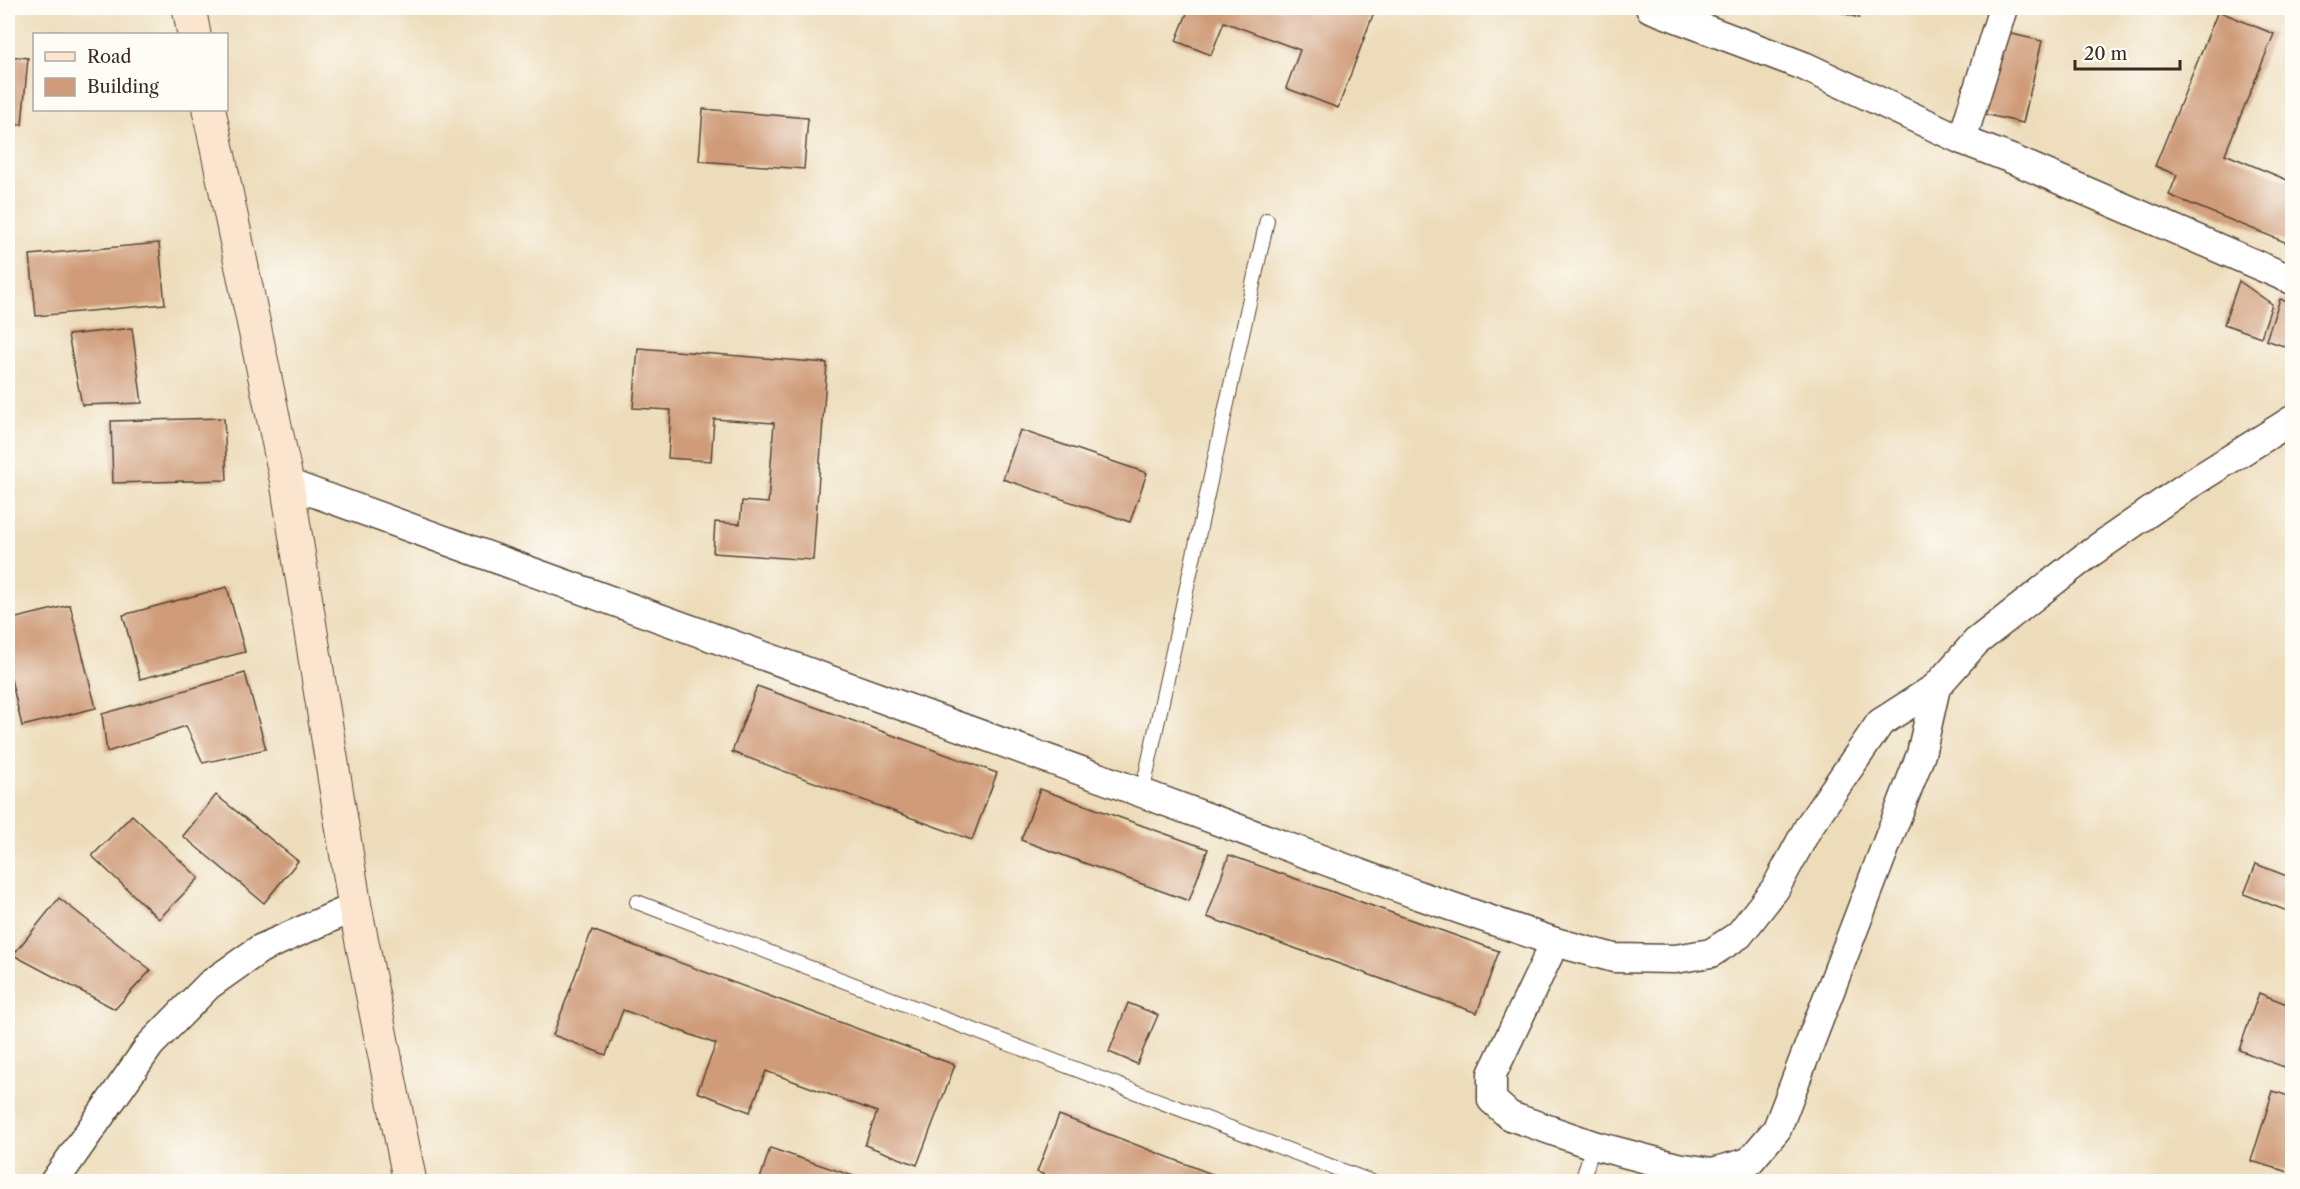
<svg xmlns="http://www.w3.org/2000/svg" width="2300" height="1189" viewBox="0 0 2300 1189" font-family="'Libre Caslon Text',serif">
<style>
.building{fill:#cf9b78}
.lines{fill:none;stroke-linecap:round;stroke-linejoin:round}
.service-casing{stroke:#564535;stroke-width:16}
.minor-casing{stroke:#564535;stroke-width:31}
.secondary-casing{stroke:#564535;stroke-width:35}
.service{stroke:#fff;stroke-width:14}
.minor{stroke:#fff;stroke-width:28}
.secondary{stroke:#fbe5cf;stroke-width:33}
</style>
<rect width="100%" height="100%" fill="#fdfcf7"/>
<filter id="ink" filterUnits="userSpaceOnUse"><feTurbulence type="fractalNoise" baseFrequency=".0167" numOctaves="2"/><feDisplacementMap in="SourceGraphic" scale="12" xChannelSelector="R" yChannelSelector="G"/><feConvolveMatrix kernelMatrix="1 2 1 2 8 2 1 2 1" color-interpolation-filters="sRGB"/></filter>
<filter id="wash" filterUnits="userSpaceOnUse"><feTurbulence type="fractalNoise" baseFrequency=".008" numOctaves="4" result="noise"/><feDisplacementMap in="SourceGraphic" scale="24" xChannelSelector="R" yChannelSelector="G"/><feGaussianBlur stdDeviation="1.35" result="paint"/><feColorMatrix in="noise" values="0 0 0 0 0 0 0 0 0 0 0 0 0 0 0 0 0 1.4 0 .05"/><feComposite in="paint" operator="in"/></filter>
<g filter="url(#wash)">
<rect width="100%" height="100%" fill="#eddcb9"/>
<g id="blocks">
<g class="building">
<path d="M 1189,8 L 1363,8 L 1374,12 L 1338,108 L 1286,88 L 1300,50 L 1224,22 L 1211,55 L 1176,41 Z"/>
<path d="M 1827,8 L 1862,8 L 1859,18 Z"/>
<path d="M 2218,11 L 2274,34 L 2225,154 L 2292,182 L 2292,245 L 2169,195 L 2177,175 L 2155,166 Z"/>
<path d="M 1982,27 L 2042,41 L 2023,123 L 1962,109 Z"/>
<path d="M 8,56 L 28,58 L 22,125 L 8,124 Z"/>
<path d="M 703,109 L 808,118 L 804,169 L 699,161 Z"/>
<path d="M 159,243 L 165,304 L 36,316 L 30,255 Z"/>
<path d="M 2239,281 L 2272,304 L 2261,337 L 2224,324 Z"/>
<path d="M 2280,299 L 2292,304 L 2292,349 L 2266,340 Z"/>
<path d="M 132,328 L 142,403 L 82,405 L 68,335 Z"/>
<path d="M 638,348 L 827,363 L 813,560 L 713,553 L 715,522 L 740,524 L 742,501 L 768,503 L 774,423 L 714,419 L 711,461 L 668,458 L 671,410 L 633,408 Z"/>
<path d="M 224,418 L 227,480 L 113,483 L 111,421 Z"/>
<path d="M 1020,430 L 1147,473 L 1130,522 L 1003,479 Z"/>
<path d="M 227,587 L 245,652 L 140,679 L 123,615 Z"/>
<path d="M 70,605 L 96,708 L 22,726 L 8,666 L 8,620 Z"/>
<path d="M 245,673 L 266,749 L 203,763 L 186,726 L 107,752 L 102,714 Z"/>
<path d="M 757,686 L 997,773 L 972,840 L 732,752 Z"/>
<path d="M 1040,789 L 1208,849 L 1189,901 L 1021,840 Z"/>
<path d="M 216,795 L 298,861 L 264,903 L 183,836 Z"/>
<path d="M 132,815 L 199,878 L 159,919 L 92,856 Z"/>
<path d="M 1229,855 L 1499,951 L 1477,1013 L 1207,917 Z"/>
<path d="M 2256,864 L 2292,878 L 2292,913 L 2244,894 Z"/>
<path d="M 59,898 L 151,970 L 115,1009 L 13,955 Z"/>
<path d="M 592,930 L 955,1065 L 917,1165 L 865,1145 L 877,1112 L 766,1071 L 750,1112 L 697,1092 L 716,1044 L 623,1010 L 606,1055 L 553,1035 Z"/>
<path d="M 2259,993 L 2292,1006 L 2292,1070 L 2239,1050 Z"/>
<path d="M 1128,1003 L 1158,1015 L 1137,1064 L 1109,1052 Z"/>
<path d="M 2273,1091 L 2292,1097 L 2292,1173 L 2251,1161 Z"/>
<path d="M 1059,1115 L 1230,1181 L 1230,1182 L 1063,1182 L 1037,1172 Z"/>
<path d="M 770,1148 L 868,1181 L 868,1182 L 759,1182 Z"/>
</g>
</g>
</g>
<g filter="url(#ink)">
<use href="#blocks" fill-opacity="0" stroke="#564535" stroke-width="1.5"/>
<g class="lines">
<defs>
<g id="service">
<path d="M 1142,793 L 1267,220"/>
<path d="M 637,902 L 1372,1182"/>
<path d="M 1582,1182 L 1593,1145"/>
</g>
<g id="minor">
<path d="M 1650,8 L 1804,66 L 1962,140 L 2014,160 L 2292,280"/>
<path d="M 1962,140 L 2003,8"/>
<path d="M 287,483 L 1142,793 L 1418,895 L 1555,942 L 1614,958 L 1675,959 L 1711,953 L 1739,935 L 1775,889 L 1809,826 L 1880,723 L 1936,687"/>
<path d="M 1555,942 L 1492,1074 L 1492,1100 L 1510,1116 L 1593,1145 L 1677,1167 L 1713,1172 L 1749,1162 L 1777,1129 L 1921,754 L 1936,687 L 1976,642 L 2086,556 L 2184,488 L 2292,420"/>
<path d="M 54,1182 L 150,1045 L 209,985 L 260,949 L 355,907"/>
</g>
<g id="secondary">
<path d="M 189,8 L 194,34"/>
<path d="M 209,110 L 287,483 L 355,907 L 410,1182"/>
</g>
</defs>
<use href="#service" class="service-casing"/>
<use href="#minor" class="minor-casing"/>
<use href="#secondary" class="secondary-casing"/>
<use href="#service" class="service"/>
<use href="#minor" class="minor"/>
<use href="#secondary" class="secondary"/>
</g>
</g>
<rect width="2300" height="1189" fill="none" stroke="#fdfcf7" stroke-width="30"/>
<rect x="33" y="33" width="195" height="78" fill="#fdfcf7" stroke="#afa8a0" stroke-width="1.5"/>
<rect x="45" y="52" width="30" height="9" fill="#fbe5cf" stroke="#afa8a0" stroke-width="1.5"/>
<text x="87" y="63" font-size="18" fill="#3b2a1e">Road</text>
<rect x="45" y="78" width="30" height="18" fill="#cf9b78" stroke="#afa8a0" stroke-width="1.5"/>
<text x="87" y="93" font-size="18" fill="#3b2a1e">Building</text>
<path d="M2075 60v9h105v-9" fill="none" stroke="#3b2a1e" stroke-width="3"/>
<text x="2084" y="60" font-size="18" fill="#3b2a1e" stroke="#fdfcf7" stroke-width="4.5" paint-order="stroke">20 m</text>
</svg>
